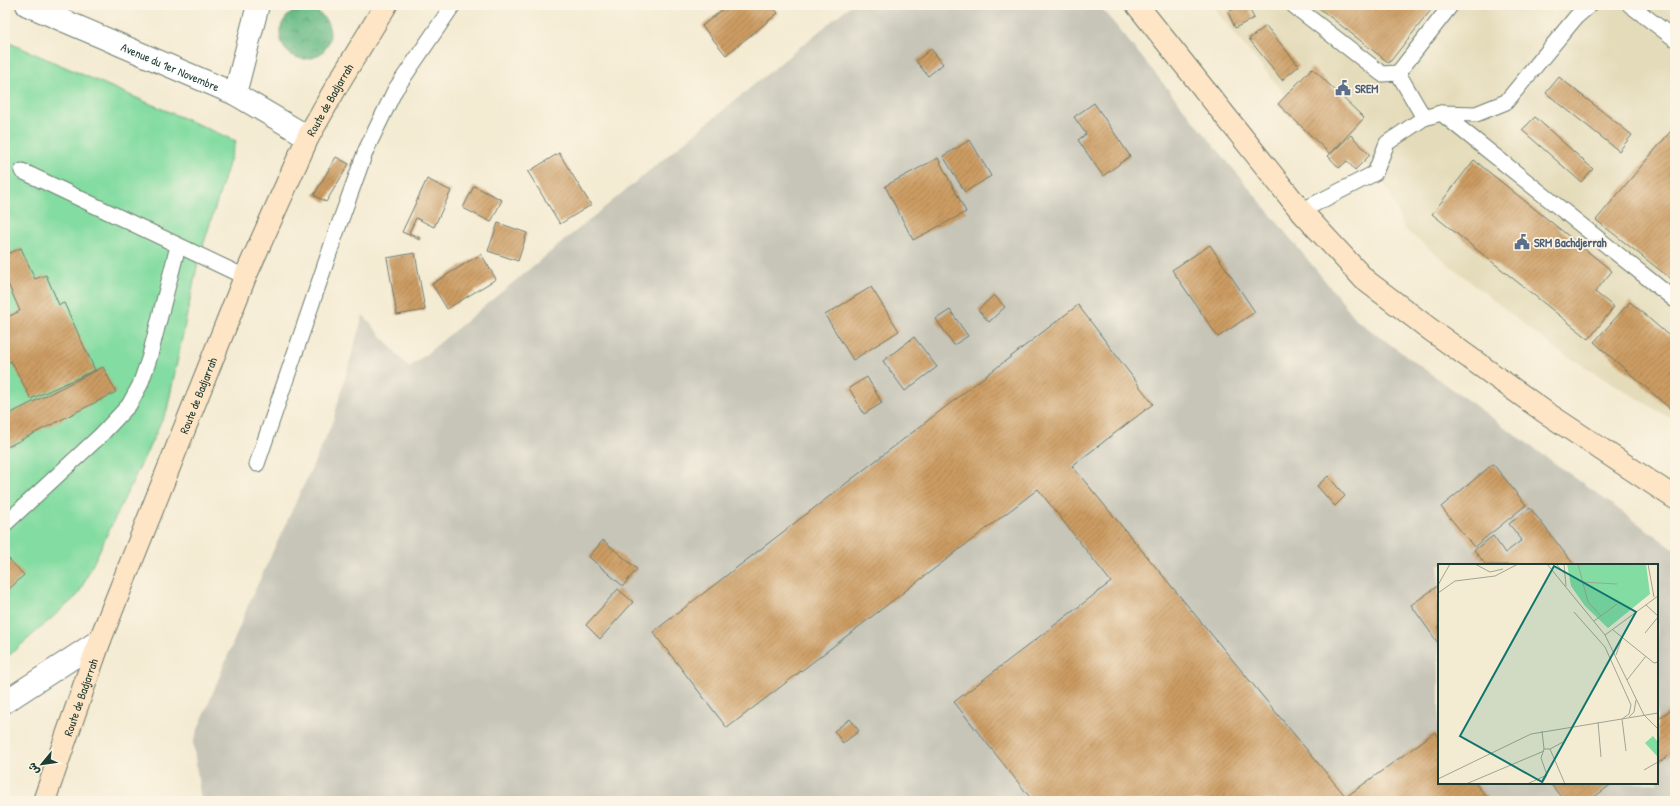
<svg xmlns="http://www.w3.org/2000/svg" width="1680" height="806" viewBox="0 0 1680 806" font-family="'Patrick Hand','Playpen Sans Arabic',sans-serif">
<style>
.built{fill:#e4dbba}
.industrial{fill:#c6c5b8;fill-rule:evenodd}
.grass{fill:#83dca1;stroke:#518c6a}
.forest{fill:url(#forest-crowns);stroke:#447c5e}
.building{fill:url(#building-hatch)}
.lines{fill:none;stroke-linecap:round;stroke-linejoin:round}
.service-casing{stroke:#6a7a6c;stroke-width:17}
.minor-casing{stroke:#6a7a6c;stroke-width:24}
.secondary-casing{stroke:#6a7a6c;stroke-width:24}
.service{stroke:#fff;stroke-width:15}
.minor{stroke:#fff;stroke-width:22}
.secondary{stroke:#fee5c5;stroke-width:22}
.labels{text-anchor:middle;dominant-baseline:central;stroke-width:3.5;stroke-linejoin:round;paint-order:stroke}
.street-label{font-size:12px;fill:#1f3d34;stroke:#fcf5e5}
.service-label{font-size:12px;font-weight:bold;fill:#4e5e75;stroke:#fcf5e5;text-anchor:start}
.inset-road{fill:none;stroke:#9fa593;stroke-width:1}
.view{fill:#0f766e;fill-opacity:0.15;stroke:#0f766e;stroke-width:2}
.inset-edge{fill:none;stroke:#1f3d34;stroke-width:2}
</style>
<defs>
<pattern id="forest-crowns" width="20" height="18" patternUnits="userSpaceOnUse"><rect width="20" height="18" fill="#6abc87"/><path d="M2 6a3 3 0 1 1 6 0M12 15a3 3 0 1 1 6 0" fill="none" stroke="#579a6f"/></pattern>
<pattern id="building-hatch" width="6" height="6" patternUnits="userSpaceOnUse"><rect width="6" height="6" fill="#cc9c62"/><path d="M-1 1l2-2M0 6l6-6M5 7l2-2" fill="none" stroke="#a58052"/></pattern>
</defs>
<rect width="100%" height="100%" fill="#fcf5e5"/>
<filter id="ink" filterUnits="userSpaceOnUse"><feTurbulence type="fractalNoise" baseFrequency=".025" numOctaves="2"/><feDisplacementMap in="SourceGraphic" scale="8" xChannelSelector="R" yChannelSelector="G"/><feConvolveMatrix kernelMatrix="1 2 1 2 8 2 1 2 1" color-interpolation-filters="sRGB"/></filter>
<filter id="wash" filterUnits="userSpaceOnUse"><feTurbulence type="fractalNoise" baseFrequency=".012" numOctaves="4" result="noise"/><feDisplacementMap in="SourceGraphic" scale="16" xChannelSelector="R" yChannelSelector="G"/><feGaussianBlur stdDeviation="0.9" result="paint"/><feColorMatrix in="noise" values="0 0 0 0 0 0 0 0 0 0 0 0 0 0 0 0 0 1.4 0 .05"/><feComposite in="paint" operator="in"/></filter>
<g filter="url(#wash)">
<rect width="100%" height="100%" fill="#f4ebd3"/>
<path class="built" d="M 1211,5 L 1675,5 L 1675,421 L 1555,349 L 1403,228 L 1389,190 L 1375,173 L 1362,162 L 1348,165 L 1326,144 Z"/>
<path class="industrial" d="M 851,5 L 1099,5 L 1358,321 L 1675,550 L 1675,801 L 201,801 L 193,742 L 249,603 L 332,424 L 363,315 L 409,368 ZM 1439,565 L 1657,565 L 1657,783 L 1439,783 Z"/>
<path class="grass" d="M 5,41 L 236,141 L 198,262 L 167,410 L 78,595 L 5,659 Z"/>
<circle class="forest" cx="305" cy="34" r="25"/>
<g id="blocks">
<g class="building">
<path d="M 728,5 L 771,5 L 778,13 L 726,55 L 702,26 Z"/>
<path d="M 1242,5 L 1247,5 L 1254,18 L 1235,28 L 1228,12 Z"/>
<path d="M 1315,5 L 1435,5 L 1389,63 Z"/>
<path d="M 1266,26 L 1299,66 L 1282,80 L 1249,39 Z"/>
<path d="M 931,49 L 943,64 L 928,76 L 916,61 Z"/>
<path d="M 1312,68 L 1364,118 L 1330,154 L 1278,104 Z"/>
<path d="M 1559,77 L 1632,135 L 1619,151 L 1546,93 Z"/>
<path d="M 1094,103 L 1130,156 L 1103,176 L 1078,140 L 1086,134 L 1074,117 Z"/>
<path d="M 1535,117 L 1593,169 L 1581,182 L 1522,130 Z"/>
<path d="M 1675,126 L 1675,282 L 1596,220 Z"/>
<path d="M 1351,135 L 1370,155 L 1355,170 L 1347,161 L 1339,168 L 1328,156 Z"/>
<path d="M 970,140 L 991,176 L 965,192 L 943,156 Z"/>
<path d="M 559,153 L 591,205 L 560,224 L 528,172 Z"/>
<path d="M 336,157 L 349,164 L 326,202 L 314,195 Z"/>
<path d="M 938,158 L 966,212 L 913,240 L 885,186 Z"/>
<path d="M 1474,160 L 1612,271 L 1595,292 L 1614,307 L 1589,339 L 1432,214 Z"/>
<path d="M 427,179 L 451,191 L 434,227 L 416,218 L 409,233 L 420,238 L 420,240 L 402,232 Z"/>
<path d="M 474,186 L 502,200 L 491,222 L 463,208 Z"/>
<path d="M 498,223 L 527,233 L 518,261 L 488,251 Z"/>
<path d="M 1210,245 L 1255,312 L 1218,337 L 1172,270 Z"/>
<path d="M 21,248 L 35,279 L 46,275 L 59,305 L 64,303 L 95,370 L 31,399 L 11,361 L 5,364 L 5,318 L 20,311 L 5,277 L 5,255 Z"/>
<path d="M 415,253 L 425,310 L 397,315 L 387,258 Z"/>
<path d="M 481,254 L 496,279 L 447,309 L 432,284 Z"/>
<path d="M 871,287 L 899,331 L 853,360 L 825,315 Z"/>
<path d="M 994,295 L 1005,307 L 989,322 L 978,310 Z"/>
<path d="M 1630,302 L 1675,341 L 1675,413 L 1594,342 Z"/>
<path d="M 1078,305 L 1153,404 L 1072,466 L 1346,797 L 1435,732 L 1439,737 L 1439,783 L 1475,783 L 1490,801 L 1033,801 L 954,702 L 1111,582 L 1038,489 L 727,728 L 653,632 Z"/>
<path d="M 950,310 L 968,336 L 954,345 L 936,319 Z"/>
<path d="M 914,337 L 937,367 L 905,391 L 883,361 Z"/>
<path d="M 103,367 L 116,392 L 5,448 L 5,416 Z"/>
<path d="M 867,377 L 882,403 L 864,414 L 849,388 Z"/>
<path d="M 1493,464 L 1526,505 L 1474,547 L 1441,507 Z"/>
<path d="M 1328,476 L 1345,496 L 1335,506 L 1317,486 Z"/>
<path d="M 1530,508 L 1574,565 L 1486,565 L 1474,550 L 1493,536 L 1505,553 L 1522,540 L 1509,524 Z"/>
<path d="M 603,540 L 637,569 L 623,586 L 589,557 Z"/>
<path d="M 5,555 L 24,575 L 5,593 Z"/>
<path d="M 1439,585 L 1439,642 L 1438,643 L 1411,605 Z"/>
<path d="M 618,589 L 633,602 L 600,639 L 586,625 Z"/>
<path d="M 1675,706 L 1675,751 L 1657,764 L 1657,720 Z"/>
<path d="M 850,719 L 859,731 L 843,743 L 834,731 Z"/>
<path d="M 1550,783 L 1613,783 L 1589,801 L 1564,801 Z"/>
</g>
</g>
</g>
<g filter="url(#ink)">
<use href="#blocks" fill-opacity="0" stroke="#6a7a6c" stroke-width="1"/>
<g class="lines">
<defs>
<g id="service">
<path d="M 1293,5 L 1382,74 L 1398,73"/>
<path d="M 1630,5 L 1675,39"/>
<path d="M 1441,113 L 1675,300"/>
<path d="M 1424,118 L 1398,73 L 1451,5"/>
<path d="M 22,171 L 245,277"/>
<path d="M 1301,211 L 1375,173 L 1387,143 L 1424,118 L 1441,113 L 1476,114 L 1506,102 L 1576,17 L 1590,5"/>
<path d="M 257,464 L 336,233 L 366,150 L 395,90 L 453,5"/>
<path d="M 5,524 L 100,436 L 129,405 L 140,385 L 149,359 L 178,246"/>
</g>
<g id="minor">
<path id="s1" d="M 27,5 L 235,94 L 308,137"/>
<path d="M 235,94 L 258,5"/>
<path d="M 5,702 L 100,640"/>
</g>
<g id="secondary">
<path d="M 1137,5 L 1301,211 L 1365,280 L 1431,330 L 1545,412 L 1675,498"/>
<path id="s2" d="M 44,801 L 100,640 L 245,277 L 308,137 L 339,82 L 386,5"/>
</g>
</defs>
<use href="#service" class="service-casing"/>
<use href="#minor" class="minor-casing"/>
<use href="#secondary" class="secondary-casing"/>
<use href="#service" class="service"/>
<use href="#minor" class="minor"/>
<use href="#secondary" class="secondary"/>
</g>
</g>
<defs>
<symbol id="civic-bare" viewBox="-9 -9 18 18"><path d="M-.6-6.5H3V-4.5H.6V-3L4-1V1h2V6H-6V1h2V-1L-.6-3ZM-1.2 2.5V6h2.4V2.5Z" fill="#5c6f8a" stroke="#fcf5e5" stroke-width="2.5" paint-order="stroke"/></symbol>
</defs>
<g fill-rule="evenodd">
<use href="#civic-bare" x="1332" y="77" width="22" height="22"/>
<use href="#civic-bare" x="1511" y="231" width="22" height="22"/>
</g>
<g class="labels">
<g class="street-label">
<text stroke="none"><textPath href="#s1" startOffset="156">Avenue du 1er Novembre</textPath></text>
<text stroke="none"><textPath href="#s2" startOffset="758">Route de Badjarrah</textPath></text>
<text stroke="none"><textPath href="#s2" startOffset="434">Route de Badjarrah</textPath></text>
<text stroke="none"><textPath href="#s2" startOffset="110">Route de Badjarrah</textPath></text>
</g>
<g class="service-label">
<text x="1355" y="88">SREM</text>
<text x="1534" y="242">SRM Bachdjerrah</text>
</g>
</g>
<g transform="translate(1438 564)">
<rect width="220" height="220" fill="#f4ebd3"/>
<path d="M 129,0 L 208,0 L 212,30 L 170,64 L 147,42 L 133,22 ZM 215,172 L 220,178 L 219,192 L 207,179 Z" fill="#83dca1"/>
<path class="inset-road" d="M 37,0 L 52,8 L 65,5M 109,0 L 167,71 L 206,151M 118,0 L 127,10M 126,0 L 128,22M 140,0 L 150,38 L 163,52M 210,0 L 216,33M 144,18 L 179,20M 0,21 L 12,0M 0,29 L 17,17 L 57,12 L 80,0M 208,41 L 220,52M 136,48 L 167,83 L 193,141 L 191,150 L 184,155 L 188,187M 156,57 L 179,40M 175,66 L 216,99 L 220,98M 207,69 L 220,53M 167,71 L 220,32M 178,91 L 184,74M 189,116 L 208,92M 206,151 L 220,165M 191,153 L 196,148 L 198,136M 160,158 L 163,193M 104,167 L 106,185 L 103,194 L 109,211 L 104,220M 106,185 L 112,185 L 127,220M 112,185 L 125,178M 206,206 L 220,198M 0,215 L 93,170 L 220,149M 28,220 L 106,187M 89,220 L 109,211"/>
<path class="view" d="M 116,2 L 198,48 L 104,218 L 22,172 Z"/>
<rect width="220" height="220" class="inset-edge"/>
</g>
<rect width="1680" height="806" fill="none" stroke="#fcf5e5" stroke-width="20"/>
<g transform="translate(42 764) rotate(241)" stroke="#fcf5e5" stroke-width="3" paint-order="stroke">
<path d="M0-3L7 15L0 10L-7 15Z" fill="#1f3d34"/>
<text y="-6" font-size="11" font-weight="bold" text-anchor="middle" fill="#1f3d34">ش</text>
</g>
</svg>
